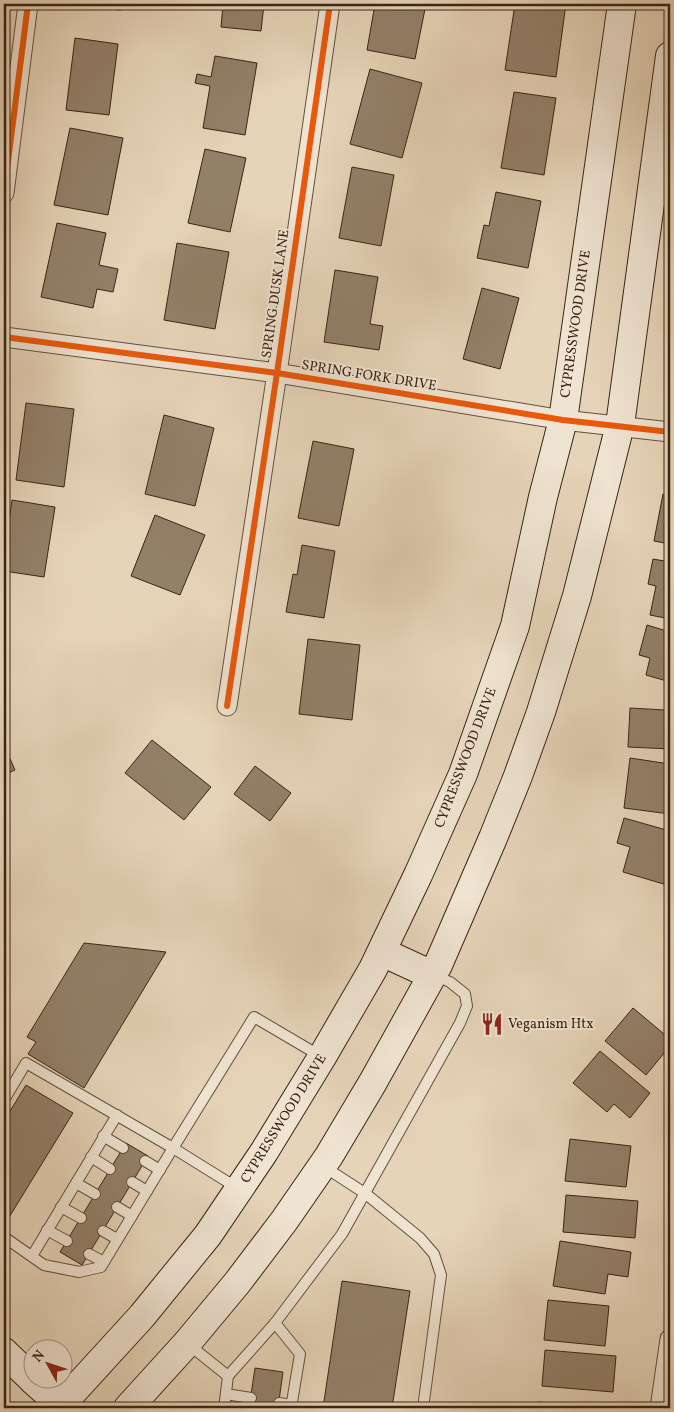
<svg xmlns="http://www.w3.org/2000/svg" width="674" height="1412" viewBox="0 0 674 1412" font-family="Vollkorn,serif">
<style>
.building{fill:#938069;stroke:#3a2414}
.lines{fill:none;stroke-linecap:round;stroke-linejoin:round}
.lane-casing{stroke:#65503d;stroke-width:12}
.street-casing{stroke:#65503d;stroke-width:21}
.secondary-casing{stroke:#3a2414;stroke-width:30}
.lane{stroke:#efe3d1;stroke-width:10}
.street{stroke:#efe3d1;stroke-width:19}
.secondary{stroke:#efe3d1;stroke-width:28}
.cycleway-casing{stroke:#efe3d1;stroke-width:9}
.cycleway{stroke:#e8590c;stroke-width:6}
.labels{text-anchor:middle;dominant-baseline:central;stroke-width:4;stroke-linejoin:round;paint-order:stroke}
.street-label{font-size:14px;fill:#3a2414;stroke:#efe3d1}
.poi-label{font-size:14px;fill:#3a2414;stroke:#efe3d1;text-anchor:start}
</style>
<rect width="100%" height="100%" fill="#e6d4b8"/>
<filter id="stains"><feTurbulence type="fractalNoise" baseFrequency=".004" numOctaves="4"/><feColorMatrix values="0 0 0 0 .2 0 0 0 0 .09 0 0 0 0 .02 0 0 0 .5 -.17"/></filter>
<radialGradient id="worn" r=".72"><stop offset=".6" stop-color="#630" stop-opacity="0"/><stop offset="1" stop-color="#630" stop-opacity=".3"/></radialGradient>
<g class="building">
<path d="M 80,4 L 121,4 L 121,10 L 80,6 Z"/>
<path d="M 223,4 L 264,4 L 261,31 L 221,27 Z"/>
<path d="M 375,4 L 426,4 L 415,59 L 367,50 Z"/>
<path d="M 515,4 L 566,4 L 556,77 L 505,70 Z"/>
<path d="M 75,38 L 118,44 L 109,115 L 66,110 Z"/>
<path d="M 215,56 L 257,63 L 245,135 L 203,128 L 210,86 L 195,83 L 197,74 L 211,77 Z"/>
<path d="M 370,69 L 422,83 L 402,158 L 350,144 Z"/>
<path d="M 514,92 L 556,98 L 544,175 L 501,168 Z"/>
<path d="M 70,128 L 123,138 L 108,215 L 54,205 Z"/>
<path d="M 205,149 L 246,158 L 230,232 L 188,223 Z"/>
<path d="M 352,167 L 394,175 L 381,246 L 339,238 Z"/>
<path d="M 496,192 L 541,201 L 528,268 L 477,258 L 484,225 L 489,226 Z"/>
<path d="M 57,223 L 106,233 L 99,265 L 118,269 L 113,292 L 97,289 L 93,308 L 41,297 Z"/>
<path d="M 177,243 L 229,252 L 215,329 L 164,320 Z"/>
<path d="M 335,270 L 378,277 L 370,324 L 383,326 L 379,350 L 324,342 Z"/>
<path d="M 482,288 L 519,298 L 500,369 L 463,359 Z"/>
<path d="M 26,403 L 74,409 L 64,487 L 16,480 Z"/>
<path d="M 164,415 L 214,428 L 195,506 L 145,494 Z"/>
<path d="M 313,441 L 354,449 L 339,526 L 298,518 Z"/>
<path d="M 663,494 L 670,495 L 670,544 L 654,541 Z"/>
<path d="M 12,500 L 55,507 L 44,577 L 4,571 L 4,554 Z"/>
<path d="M 155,515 L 205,535 L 180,595 L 131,576 Z"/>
<path d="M 302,545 L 335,551 L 324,618 L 286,612 L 293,574 L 297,575 Z"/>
<path d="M 653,559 L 670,562 L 670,619 L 650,615 L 656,586 L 648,584 Z"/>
<path d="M 647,625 L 670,632 L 670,682 L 646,675 L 650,658 L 639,655 Z"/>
<path d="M 308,639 L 360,645 L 352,720 L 299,714 Z"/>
<path d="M 630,708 L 665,710 L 665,709 L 670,709 L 670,749 L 628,747 Z"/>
<path d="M 152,740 L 211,787 L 184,820 L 125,773 Z"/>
<path d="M 4,745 L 15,770 L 4,775 Z"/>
<path d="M 630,758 L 670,764 L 670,814 L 624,808 Z"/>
<path d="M 255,766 L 291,793 L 270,821 L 234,794 Z"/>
<path d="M 624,818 L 670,831 L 670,873 L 667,885 L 623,872 L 630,847 L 617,843 Z"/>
<path d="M 84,943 L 166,952 L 84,1088 L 28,1054 L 36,1042 L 27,1037 Z"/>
<path d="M 633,1008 L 670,1039 L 670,1046 L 646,1075 L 605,1041 Z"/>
<path d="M 600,1051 L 650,1093 L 630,1118 L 614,1104 L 607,1112 L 573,1083 Z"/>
<path d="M 26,1085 L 73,1113 L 8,1219 L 4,1217 L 4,1121 Z"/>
<path d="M 570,1139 L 631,1146 L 626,1187 L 565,1181 Z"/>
<path d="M 126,1143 L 148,1156 L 82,1265 L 60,1252 Z"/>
<path d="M 566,1195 L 638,1201 L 635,1238 L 563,1232 Z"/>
<path d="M 560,1241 L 631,1252 L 628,1277 L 608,1274 L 605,1294 L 553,1286 Z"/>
<path d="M 342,1281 L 410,1291 L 392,1408 L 323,1408 Z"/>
<path d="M 548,1300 L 609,1306 L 605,1346 L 544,1340 Z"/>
<path d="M 545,1350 L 616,1356 L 613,1392 L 542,1386 Z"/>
<path d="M 255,1368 L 283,1372 L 278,1408 L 249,1408 Z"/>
<path d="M 539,1402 L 587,1408 L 538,1408 Z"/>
</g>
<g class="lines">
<defs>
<g id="lane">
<path d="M 4,1100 L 26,1063 L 173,1148 L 101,1267 L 79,1272 L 44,1265 L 4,1237"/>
<path d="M 103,1136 L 123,1148"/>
<path d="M 91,1157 L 110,1169"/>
<path d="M 145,1161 L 160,1170"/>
<path d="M 323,1166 L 366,1194 L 420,1238 L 434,1254 L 441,1275 L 423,1408"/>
<path d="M 132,1182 L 147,1191"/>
<path d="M 76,1183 L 95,1194"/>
<path d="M 239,1189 L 173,1148 L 254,1017 L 322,1057"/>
<path d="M 61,1207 L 81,1218"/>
<path d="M 117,1207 L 132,1216"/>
<path d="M 47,1230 L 67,1241"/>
<path d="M 103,1231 L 117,1239"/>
<path d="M 89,1254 L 104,1262"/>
<path d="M 32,1256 L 117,1115"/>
<path d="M 275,1323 L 300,1354 L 291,1408"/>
<path d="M 188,1344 L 228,1376 L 224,1408"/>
<path d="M 228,1376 L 275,1323 L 342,1234 L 460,1023 L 467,1006 L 465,994 L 450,982 L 433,975"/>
<path d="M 226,1394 L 251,1398"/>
<path d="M 279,1403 L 292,1405"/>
</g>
<g id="street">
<path d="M 4,193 L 28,4"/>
<path d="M 4,337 L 277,373 L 563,420 L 670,432"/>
<path d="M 227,706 L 277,373 L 330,4"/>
<path d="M 660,1408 L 670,1339"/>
</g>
<g id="secondary">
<path d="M 382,952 L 432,975"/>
<path d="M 4,1352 L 32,1379"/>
<path d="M 33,1380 L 64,1408"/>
<path d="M 58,1408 L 142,1316 L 208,1235 L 264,1152 L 322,1057 L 373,969 L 418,875 L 463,774 L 515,626 L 543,497 L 563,420 L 622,4"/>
<path d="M 128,1408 L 187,1343 L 237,1283 L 284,1221 L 329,1156 L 373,1082 L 438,965 L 493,838 L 518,776 L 541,712 L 577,596 L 620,425 L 670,56"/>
</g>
</defs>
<use href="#lane" class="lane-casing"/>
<use href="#street" class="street-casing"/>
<use href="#secondary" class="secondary-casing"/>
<use href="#lane" class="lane"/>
<use href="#street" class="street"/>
<use href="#secondary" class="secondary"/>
<defs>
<g id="cycleway">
<path d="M 4,193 L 28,4"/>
<path d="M 4,337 L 277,373 L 563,420 L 670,432"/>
<path d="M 227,706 L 277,373 L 330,4"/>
</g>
</defs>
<use href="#cycleway" class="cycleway-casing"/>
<use href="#cycleway" class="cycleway"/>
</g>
<defs>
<symbol id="restaurant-bare" viewBox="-9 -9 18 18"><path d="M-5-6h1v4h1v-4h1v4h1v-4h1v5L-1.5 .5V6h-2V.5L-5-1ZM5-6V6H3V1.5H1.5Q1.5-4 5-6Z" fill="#8f2418" stroke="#efe3d1" stroke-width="2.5" paint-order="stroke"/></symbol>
</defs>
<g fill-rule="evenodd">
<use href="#restaurant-bare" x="476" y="1008" width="32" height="32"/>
</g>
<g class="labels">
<g class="street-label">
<text transform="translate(276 294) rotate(-82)">SPRING DUSK LANE</text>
<text transform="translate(576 324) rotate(-82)">CYPRESSWOOD DRIVE</text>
<text transform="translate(369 376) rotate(9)">SPRING FORK DRIVE</text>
<text transform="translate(466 758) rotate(-69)">CYPRESSWOOD DRIVE</text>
<text transform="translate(284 1119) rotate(-58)">CYPRESSWOOD DRIVE</text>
</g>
<g class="poi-label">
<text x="508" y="1024">Veganism Htx</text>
</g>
</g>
<rect width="674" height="1412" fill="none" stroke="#e6d4b8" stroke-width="20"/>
<rect x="5" y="5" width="664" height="1402" fill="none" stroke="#3a2414" stroke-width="2.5"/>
<rect x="10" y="10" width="654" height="1392" fill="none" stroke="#3a2414"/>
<g transform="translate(48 1364) rotate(310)"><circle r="24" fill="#efe3d1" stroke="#a79785"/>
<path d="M0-4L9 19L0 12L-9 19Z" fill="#8f2418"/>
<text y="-8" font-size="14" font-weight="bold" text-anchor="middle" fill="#3a2414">N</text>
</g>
<rect width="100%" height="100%" filter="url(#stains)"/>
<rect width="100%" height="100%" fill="url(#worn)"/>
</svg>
